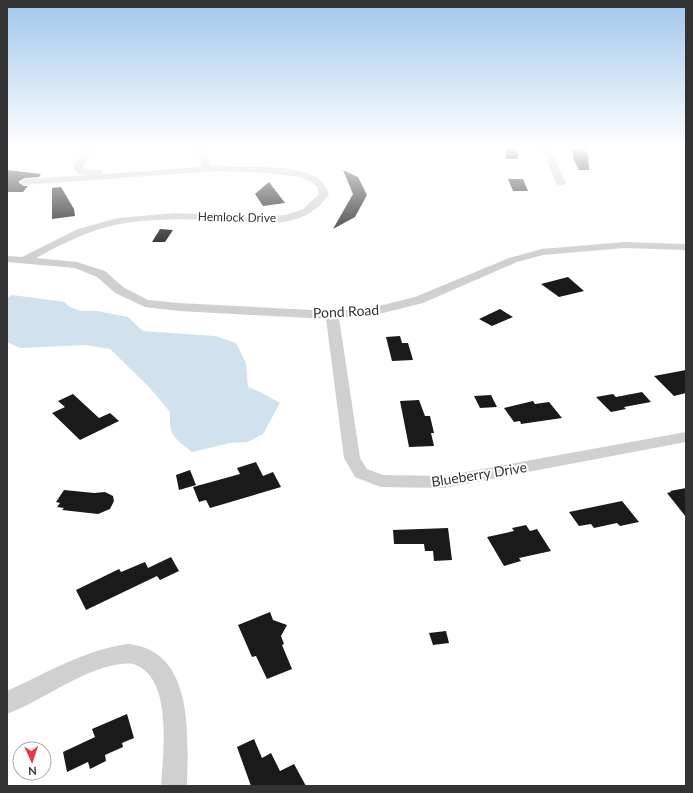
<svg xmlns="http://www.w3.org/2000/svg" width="693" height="793" viewBox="0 0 693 793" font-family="Lato,sans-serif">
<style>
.water{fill:#cfe2ee}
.building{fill:#1a1a1a}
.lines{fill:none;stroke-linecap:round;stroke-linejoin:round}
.minor{fill:#d0d0d0;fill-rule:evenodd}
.labels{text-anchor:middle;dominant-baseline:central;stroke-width:4;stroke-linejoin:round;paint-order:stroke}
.far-street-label{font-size:12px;fill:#333;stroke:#fff}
.street-label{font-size:14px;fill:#333;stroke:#fff}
</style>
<rect width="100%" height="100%" fill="#fff"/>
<path class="water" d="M 12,295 L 65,302 L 68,306 L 81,311 L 97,311 L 128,317 L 143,331 L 215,336 L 236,343 L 246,363 L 248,387 L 260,392 L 280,403 L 263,434 L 248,442 L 230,443 L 192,452 C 174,438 169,436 170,412 L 149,387 L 110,349 L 86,345 L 20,348 L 7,342 L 7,298 Z"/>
<g class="building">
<path d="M 506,148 L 517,149 L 518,159 L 506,159 Z"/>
<path d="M 573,149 L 585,150 L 588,154 L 589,170 L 579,170 L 573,158 Z"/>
<path d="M 7,170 L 41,174 L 39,177 L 25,178 L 19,181 L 19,183 L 24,186 L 28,186 L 23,192 L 7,192 Z"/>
<path d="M 343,170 L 358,177 L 367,195 L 355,217 L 333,229 L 353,194 Z"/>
<path d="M 508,179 L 523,179 L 528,191 L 513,191 Z"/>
<path d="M 269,182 L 285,203 L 263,206 L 255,194 Z"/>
<path d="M 61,187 L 74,209 L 75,216 L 52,219 L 52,188 Z"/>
<path d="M 160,229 L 173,230 L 165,242 L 152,242 Z"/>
<path d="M 568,277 L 584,291 L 559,297 L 541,284 Z"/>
<path d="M 500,309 L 513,317 L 492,326 L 479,319 Z"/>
<path d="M 400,336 L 402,343 L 408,343 L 413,360 L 392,361 L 386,337 Z"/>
<path d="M 686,370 L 686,393 L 674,396 L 654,376 Z"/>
<path d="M 642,392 L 651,402 L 624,407 L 626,409 L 611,412 L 596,397 L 613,394 L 616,397 Z"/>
<path d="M 73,394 L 99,418 L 110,413 L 119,421 L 80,440 L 52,413 L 65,407 L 58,401 Z"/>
<path d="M 491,395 L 497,407 L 480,408 L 474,396 Z"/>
<path d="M 419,400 L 425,416 L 430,416 L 434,433 L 431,433 L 434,446 L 409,447 L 400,401 Z"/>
<path d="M 533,401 L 535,404 L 549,402 L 562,418 L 521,424 L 520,421 L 514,422 L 504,408 Z"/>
<path d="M 256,462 L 263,476 L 273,472 L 281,487 L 210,508 L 206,500 L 199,502 L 193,487 L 240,474 L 237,468 Z"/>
<path d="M 190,470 L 196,485 L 179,490 L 176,475 Z"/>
<path d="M 686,488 L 686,517 L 667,493 L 671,492 L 670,491 Z"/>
<path d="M 64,490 L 94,493 L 105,492 L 113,496 L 114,501 L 110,509 L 98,514 L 62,510 L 64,508 L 57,507 L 60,503 L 56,502 Z"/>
<path d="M 622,501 L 639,522 L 620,526 L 617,523 L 594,528 L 591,524 L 579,526 L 569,512 Z"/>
<path d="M 526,525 L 530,531 L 537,529 L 551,551 L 519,558 L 521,561 L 504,566 L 487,537 L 514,531 L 512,528 Z"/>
<path d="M 448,528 L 452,560 L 434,561 L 433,551 L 425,551 L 424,544 L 394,544 L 393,530 Z"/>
<path d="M 171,557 L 179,571 L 160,580 L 157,576 L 86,610 L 76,590 L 119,569 L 121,572 L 145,562 L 148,568 Z"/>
<path d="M 270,612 L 273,620 L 287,625 L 281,636 L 284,644 L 282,645 L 292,669 L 267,679 L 256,656 L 252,657 L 238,625 Z"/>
<path d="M 446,631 L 449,643 L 433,645 L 429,633 Z"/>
<path d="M 127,714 L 134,738 L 122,743 L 123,747 L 105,755 L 106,761 L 90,769 L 88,762 L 67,772 L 63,752 L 95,737 L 92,729 Z"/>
<path d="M 254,739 L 262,758 L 271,753 L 280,771 L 294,764 L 306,786 L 251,786 L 237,747 Z"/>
</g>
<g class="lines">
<g class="minor">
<path d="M 89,147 L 98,147 L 89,155 L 83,168 L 84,169 L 101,170 L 103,172 L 101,174 L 202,167 L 197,147 L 205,147 L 210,165 C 240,168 290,163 316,177 C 323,181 326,187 329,194 C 321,206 310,215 296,219 C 274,226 251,222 229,221 C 197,219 164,218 132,222 C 97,226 67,241 36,258 L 77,262 L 105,271 L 123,287 L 148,300 L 179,303 L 332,311 L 383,305 L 415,297 L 509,258 L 542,249 L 624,242 L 686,244 L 686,250 L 624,248 L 543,255 L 517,262 L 423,303 L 383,313 L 339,318 L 360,458 L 367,469 L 383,475 L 444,476 L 686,432 L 686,442 L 444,488 L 381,487 L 375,485 L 355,477 L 344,458 L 326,319 L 179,311 L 145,307 L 115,293 L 97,277 L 75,268 L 7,262 L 7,256 L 22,257 L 78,229 L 118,218 L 174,213 L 262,217 L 285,215 L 303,209 L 319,194 L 317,187 L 310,181 L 299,177 L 268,173 L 217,171 L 25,185 L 20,182 L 25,179 L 90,175 L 79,174 L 73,168 L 82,152 Z"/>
<path d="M 541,147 L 549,147 L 566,183 L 564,185 L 558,185 L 556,183 Z"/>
<path d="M 128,644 C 195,650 188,738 187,786 L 161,786 C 163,754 173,680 136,665 C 125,660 99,669 89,673 C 61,685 35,703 7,714 L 7,691 C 47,673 84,650 128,644 Z"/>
</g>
</g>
<linearGradient id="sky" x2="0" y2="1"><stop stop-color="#9ec6ea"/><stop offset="0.57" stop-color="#fff"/><stop offset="1" stop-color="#fff" stop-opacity="0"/></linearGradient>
<rect width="693" height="258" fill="url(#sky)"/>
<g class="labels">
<g class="far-street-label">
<text transform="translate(237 217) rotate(1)">Hemlock Drive</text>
</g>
<g class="street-label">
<text transform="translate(346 311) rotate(-3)">Pond Road</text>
<text transform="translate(479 474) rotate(-9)">Blueberry Drive</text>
</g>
</g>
<rect width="693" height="793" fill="none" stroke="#333333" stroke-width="16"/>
<g transform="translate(32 761) rotate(177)"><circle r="19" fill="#ffffff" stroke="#adadad"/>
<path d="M0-3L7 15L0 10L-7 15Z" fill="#e63946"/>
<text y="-6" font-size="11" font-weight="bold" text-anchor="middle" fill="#333333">N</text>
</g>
</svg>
